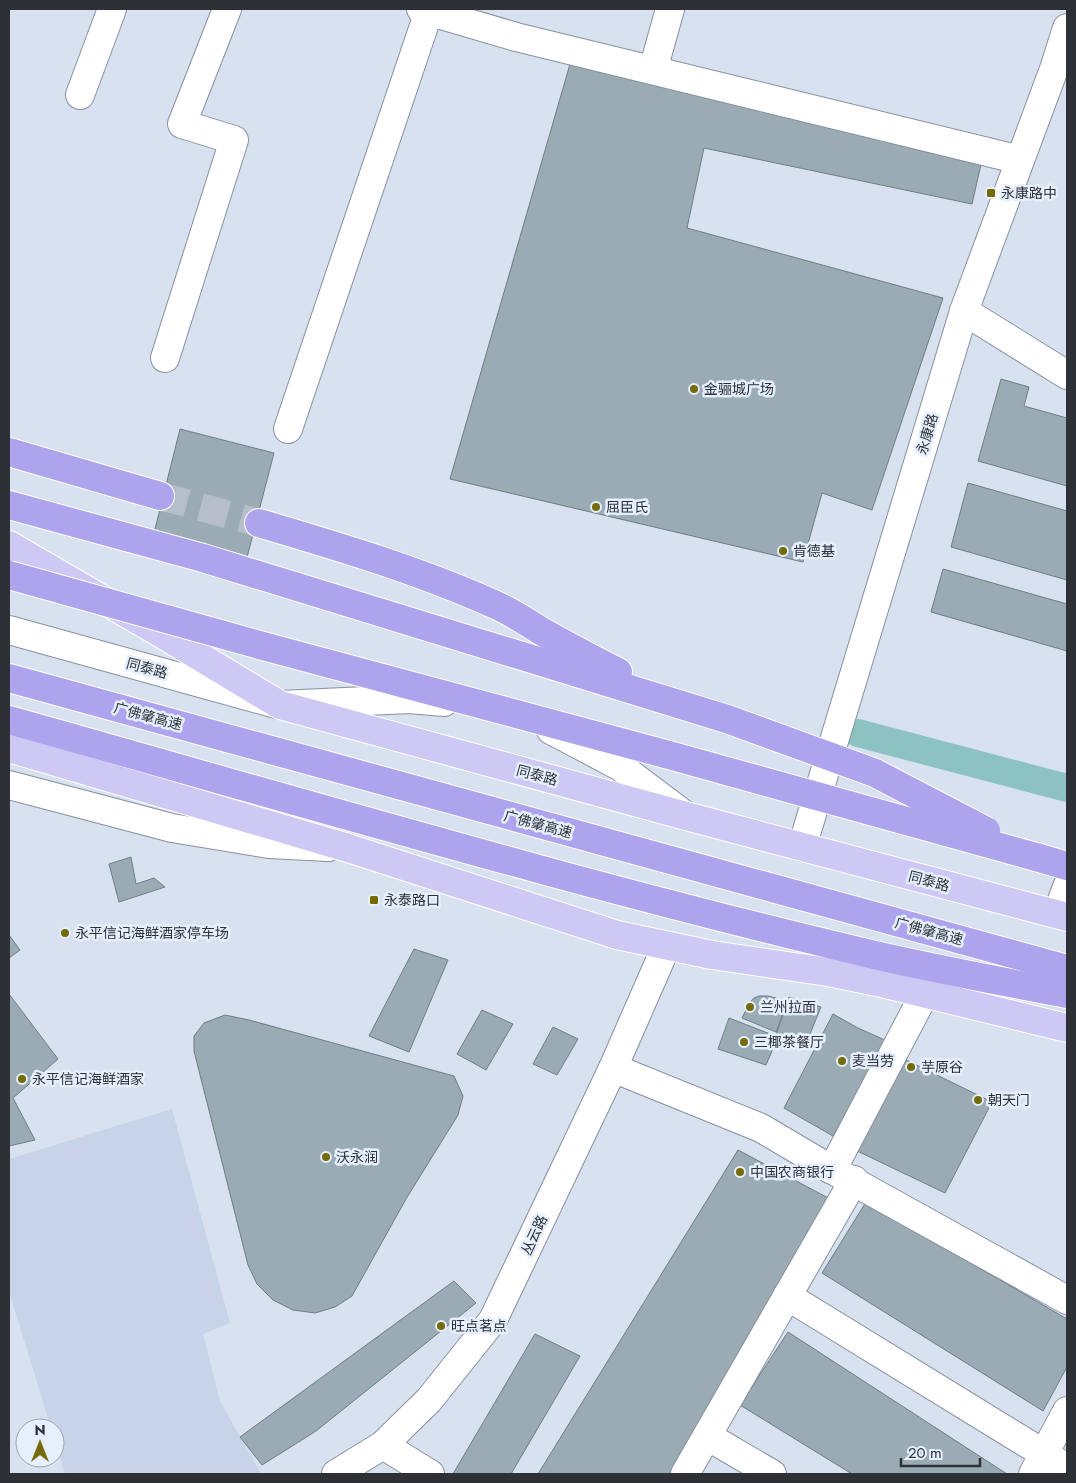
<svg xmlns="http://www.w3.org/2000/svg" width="1076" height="1483" viewBox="0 0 1076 1483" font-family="Jost,'Noto Sans SC',sans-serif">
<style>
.built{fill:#c6d3e8}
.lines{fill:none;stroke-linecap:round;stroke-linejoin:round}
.canal{stroke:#8cc2c2;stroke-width:28}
.building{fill:#9aabb3;stroke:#6c7d85}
.highway-tunnel{stroke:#b6becb;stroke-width:28;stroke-dasharray:28 14;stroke-linecap:butt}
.minor-casing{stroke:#87909e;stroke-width:30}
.major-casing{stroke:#fff;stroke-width:30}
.highway-casing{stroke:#fff;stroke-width:30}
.minor{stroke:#fff;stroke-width:28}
.major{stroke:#cec8f5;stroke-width:28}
.highway{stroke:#aea4ee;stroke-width:28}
.highway-bridge-casing{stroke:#fff;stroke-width:30;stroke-linecap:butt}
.highway-bridge{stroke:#aea4ee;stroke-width:28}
.poi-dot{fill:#736b06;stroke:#e5effe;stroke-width:2}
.labels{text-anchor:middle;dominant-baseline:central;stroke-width:5;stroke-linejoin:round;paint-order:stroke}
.poi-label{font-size:14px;fill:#2d3136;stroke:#e5effe;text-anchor:start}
.street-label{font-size:14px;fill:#2d3136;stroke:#e5effe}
</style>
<rect width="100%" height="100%" fill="#d8e1f0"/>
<path class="built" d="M 172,1109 L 230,1323 L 203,1334 L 220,1401 L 260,1472 L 254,1474 L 65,1474 L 55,1441 L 55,1428 L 51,1428 L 9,1291 L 9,1159 Z"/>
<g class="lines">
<path class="canal" d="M 858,733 L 1067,788"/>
</g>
<g class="building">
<path d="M 570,64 L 982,160 L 972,204 L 704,148 L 687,228 L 943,298 L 872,510 L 822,493 L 803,562 L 450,479 Z"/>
<path d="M 1001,379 L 1029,387 L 1024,406 L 1067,418 L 1067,486 L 978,461 Z"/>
<path d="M 180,429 L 274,453 L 245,565 L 152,541 Z"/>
<path d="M 968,483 L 1067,511 L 1067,580 L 951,547 Z"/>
<path d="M 943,569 L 1067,604 L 1067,651 L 931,612 Z"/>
<path d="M 131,857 L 136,884 L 154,878 L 165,887 L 119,902 L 109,864 Z"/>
<path d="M 9,935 L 20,950 L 9,958 Z"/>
<path d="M 414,949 L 448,960 L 409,1052 L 369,1036 Z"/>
<path d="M 9,994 L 58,1059 L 13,1098 L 35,1140 L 9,1146 Z"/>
<path d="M 759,996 L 768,996 L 788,1001 L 776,1032 L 742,1018 L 750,1002 L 754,998 Z"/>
<path d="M 789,997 L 821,1007 L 805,1046 L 776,1035 Z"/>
<path d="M 482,1010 L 513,1024 L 486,1070 L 457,1054 Z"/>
<path d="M 833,1014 L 858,1028 L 887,1041 L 833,1136 L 784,1108 Z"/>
<path d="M 225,1015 L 249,1020 L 454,1076 L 463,1096 L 458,1115 L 406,1199 L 352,1296 L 335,1307 L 315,1313 L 293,1310 L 273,1300 L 257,1284 L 248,1265 L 194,1051 L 194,1036 L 204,1023 Z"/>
<path d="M 729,1018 L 778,1037 L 766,1065 L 718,1049 Z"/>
<path d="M 553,1027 L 578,1039 L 557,1075 L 533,1064 Z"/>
<path d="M 902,1058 L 992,1102 L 945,1193 L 853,1149 Z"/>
<path d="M 738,1150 L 832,1200 L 670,1474 L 538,1474 Z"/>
<path d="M 866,1202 L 1067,1319 L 1067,1367 L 1043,1411 L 822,1273 Z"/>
<path d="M 454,1281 L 476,1303 L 316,1431 L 262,1465 L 240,1437 Z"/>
<path d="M 788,1332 L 1007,1474 L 852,1474 L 740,1405 Z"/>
<path d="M 535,1334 L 580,1356 L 511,1474 L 453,1474 Z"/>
</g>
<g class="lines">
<path class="highway-tunnel" d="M 160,496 L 259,523"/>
<defs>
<g id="minor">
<path d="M 421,9 L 516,37 L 1020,160"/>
<path d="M 653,70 L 670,9"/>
<path d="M 80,95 L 112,9"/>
<path d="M 964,311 L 1067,375"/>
<path d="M 165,358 L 234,140 L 182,124 L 227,9"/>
<path d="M 288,429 L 429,11"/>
<path d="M 9,630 L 280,705 L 409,699 L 444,702"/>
<path d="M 551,730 L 621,767 L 686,816"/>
<path d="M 9,785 L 172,828 L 269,844 L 328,847"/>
<path d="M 802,847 L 964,311 L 1054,69 L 1067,28"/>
<path d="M 1057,914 L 1067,887"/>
<path d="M 613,1068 L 761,1128 L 832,1170 L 925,993"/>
<path d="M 838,1173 L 1067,1300"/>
<path d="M 787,1296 L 1067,1468"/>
<path d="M 707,1436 L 772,1474"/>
<path d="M 383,1445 L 430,1474"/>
<path d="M 336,1474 L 383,1445 L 429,1400 L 493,1320 L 613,1068 L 666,947"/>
<path d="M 685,1474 L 854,1180"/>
<path d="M 1033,1474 L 1067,1411"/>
</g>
<g id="major">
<path d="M 9,545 L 162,634 L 280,705 L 686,816 L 1067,917"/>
<path d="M 9,748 L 348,848 L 617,935 L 712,955 L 828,972 L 877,982 L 1067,1028"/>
</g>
<g id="highway">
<path d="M 9,452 L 160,496"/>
<path d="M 9,505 L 203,558 L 727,719"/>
<path d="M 259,523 C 340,547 421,571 498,606 C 513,613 527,622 541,631 C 566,645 592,659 618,672"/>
<path d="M 263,646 L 669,755"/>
<path d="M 9,678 L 1067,969"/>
<path d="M 9,720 C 298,801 586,887 879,956 C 941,970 1004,982 1067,994"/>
<path d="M 1036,857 L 1067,866"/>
</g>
</defs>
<use href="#minor" class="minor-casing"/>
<use href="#major" class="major-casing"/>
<use href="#highway" class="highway-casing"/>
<use href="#minor" class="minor"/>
<use href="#major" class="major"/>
<use href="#highway" class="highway"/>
<defs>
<g id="highway-bridge">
<path d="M 9,575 L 263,646"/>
<path d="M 727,719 L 875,773 L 986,831"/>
<path d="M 669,755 L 1036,857"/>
</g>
</defs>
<use href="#highway-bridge" class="highway-bridge-casing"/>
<use href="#highway-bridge" class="highway-bridge"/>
</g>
<g class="poi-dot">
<rect x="986" y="188" width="10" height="10" rx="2.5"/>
<circle cx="694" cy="389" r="5"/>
<circle cx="596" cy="507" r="5"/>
<circle cx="783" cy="551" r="5"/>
<rect x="369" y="895" width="10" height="10" rx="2.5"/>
<circle cx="65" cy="933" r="5"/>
<circle cx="750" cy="1007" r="5"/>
<circle cx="744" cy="1042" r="5"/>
<circle cx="842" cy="1061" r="5"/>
<circle cx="911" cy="1067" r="5"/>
<circle cx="22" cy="1079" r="5"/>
<circle cx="978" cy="1100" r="5"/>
<circle cx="326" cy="1157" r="5"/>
<circle cx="740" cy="1172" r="5"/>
<circle cx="441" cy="1326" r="5"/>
</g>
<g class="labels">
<g class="poi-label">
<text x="1001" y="193">永康路中</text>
<text x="704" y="389">金骊城广场</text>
<text x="606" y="507">屈臣氏</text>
<text x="793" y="551">肯德基</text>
<text x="384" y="900">永泰路口</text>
<text x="75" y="933">永平信记海鲜酒家停车场</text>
<text x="760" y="1007">兰州拉面</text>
<text x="754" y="1042">三椰茶餐厅</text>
<text x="852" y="1061">麦当劳</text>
<text x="921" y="1067">芋原谷</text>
<text x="32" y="1079">永平信记海鲜酒家</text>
<text x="988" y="1100">朝天门</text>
<text x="336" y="1157">沃永润</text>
<text x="750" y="1172">中国农商银行</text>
<text x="451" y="1326">旺点茗点</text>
</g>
<g class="street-label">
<text transform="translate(927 434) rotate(-73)">永康路</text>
<text transform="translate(147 668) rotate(15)">同泰路</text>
<text transform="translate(148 716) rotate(15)">广佛肇高速</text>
<text transform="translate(537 775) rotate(15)">同泰路</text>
<text transform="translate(538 824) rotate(15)">广佛肇高速</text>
<text transform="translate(929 881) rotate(15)">同泰路</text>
<text transform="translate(929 931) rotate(15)">广佛肇高速</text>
<text transform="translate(534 1235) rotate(-65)">丛云路</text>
</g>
</g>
<rect width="1076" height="1483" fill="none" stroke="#2d3136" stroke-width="20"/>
<g transform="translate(40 1443)"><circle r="24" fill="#e5effe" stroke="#9ba3ae"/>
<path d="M0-4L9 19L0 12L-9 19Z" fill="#736b06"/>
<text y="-8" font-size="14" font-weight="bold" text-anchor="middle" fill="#2d3136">N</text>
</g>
<path d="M901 1458v8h79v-8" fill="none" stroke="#2d3136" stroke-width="2.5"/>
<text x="908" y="1458" font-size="15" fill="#2d3136" stroke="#e5effe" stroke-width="4" paint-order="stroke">20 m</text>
</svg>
